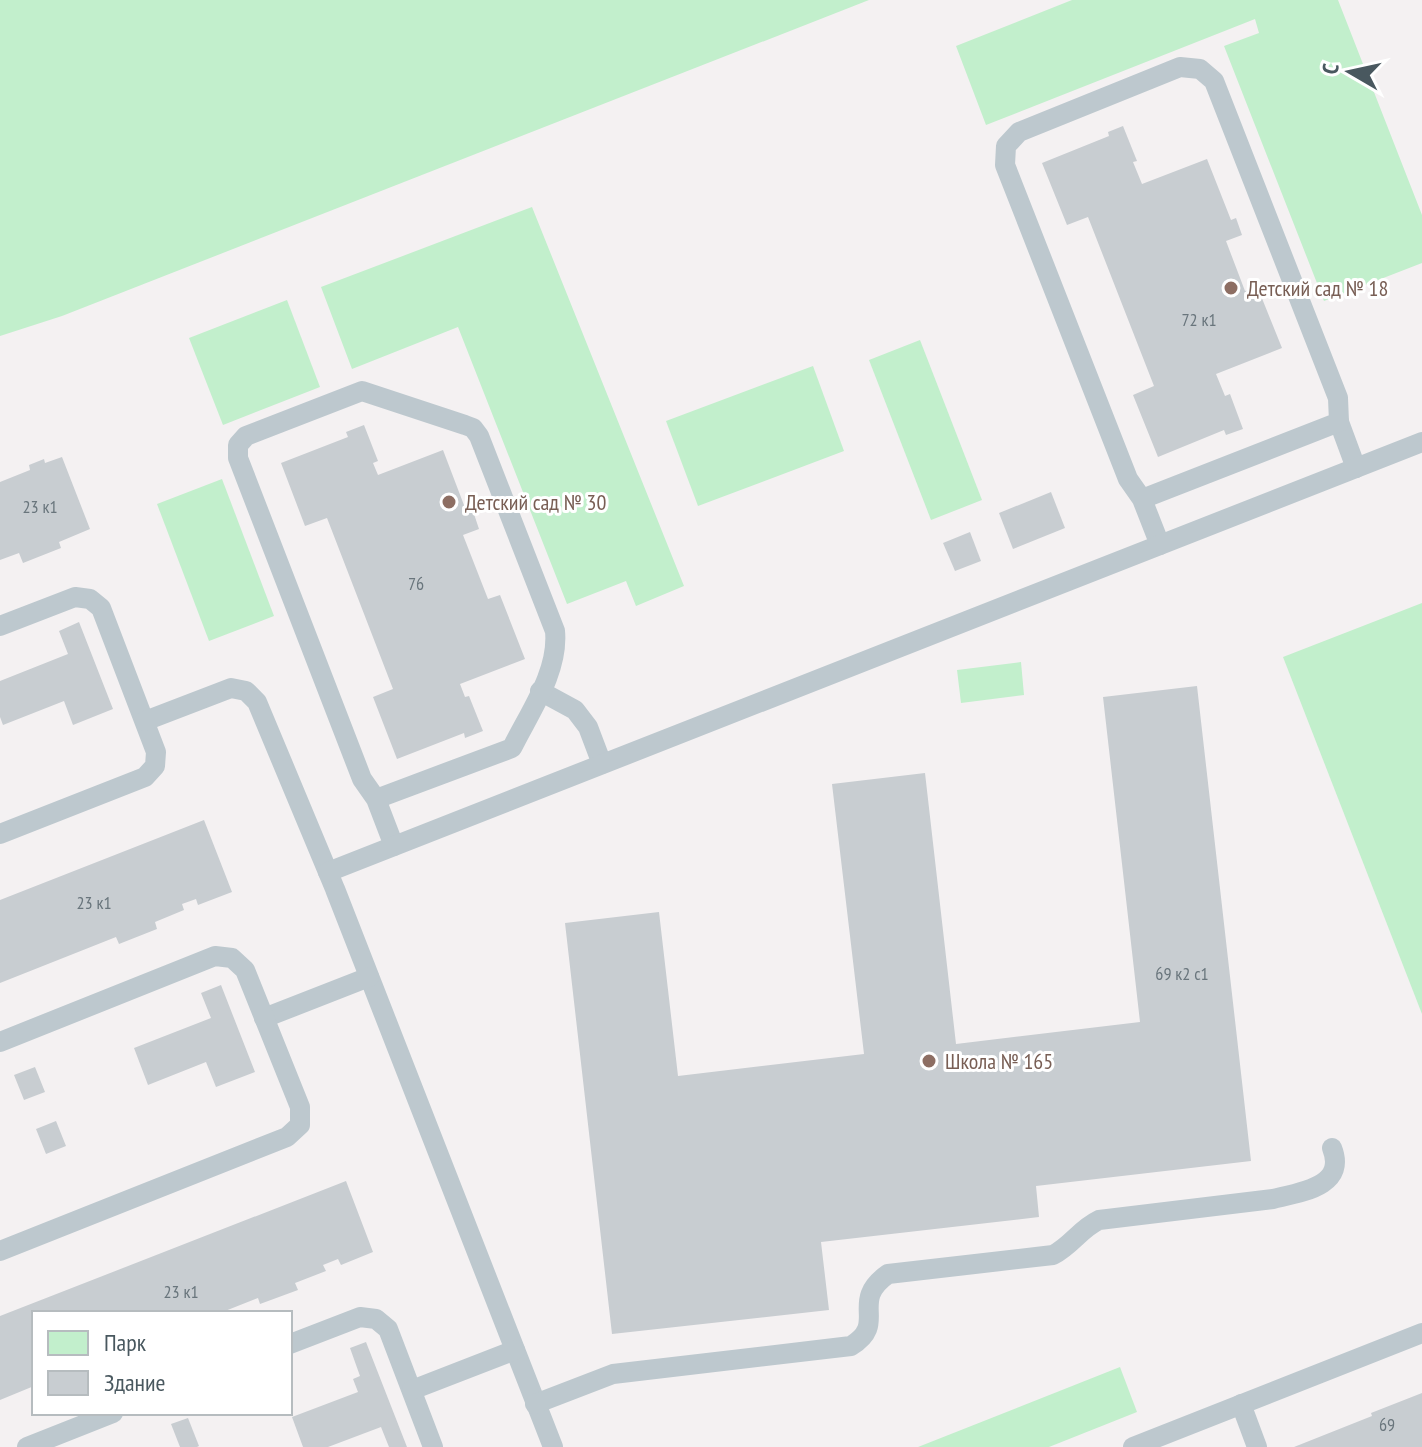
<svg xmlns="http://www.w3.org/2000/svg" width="1422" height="1447" viewBox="0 0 1422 1447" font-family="'PT Sans Narrow',sans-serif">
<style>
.green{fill:#c2efcc}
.building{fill:#c8cdd1}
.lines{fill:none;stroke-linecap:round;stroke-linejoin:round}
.lane{stroke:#bdc8ce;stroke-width:20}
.education-dot{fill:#8d6e63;stroke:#fff;stroke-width:3}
.labels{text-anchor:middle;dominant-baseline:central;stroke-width:6;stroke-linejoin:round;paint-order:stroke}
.number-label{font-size:18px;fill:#69757c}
.education-label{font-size:22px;fill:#785e54;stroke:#fff;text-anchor:start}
</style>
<rect width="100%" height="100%" fill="#f4f1f2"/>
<g class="green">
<path d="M 0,0 L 869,0 L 62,316 L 0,336 Z"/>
<path d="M 1072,0 L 1338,0 L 1422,215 L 1422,263 L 1324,301 L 1224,46 L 1259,33 L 1255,19 L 986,125 L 956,46 Z"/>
<path d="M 532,207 L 684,586 L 636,606 L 626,581 L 567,604 L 458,327 L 352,369 L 321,287 Z"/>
<path d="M 287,300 L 320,387 L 223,425 L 189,338 Z"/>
<path d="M 920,340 L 982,500 L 931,520 L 869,360 Z"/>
<path d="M 813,366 L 844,451 L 698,506 L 666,421 Z"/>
<path d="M 222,479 L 274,616 L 209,641 L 157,504 Z"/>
<path d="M 1422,603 L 1422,1014 L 1283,657 Z"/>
<path d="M 1021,662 L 1024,695 L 961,703 L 957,670 Z"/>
<path d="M 1120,1367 L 1137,1412 L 1049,1447 L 918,1447 Z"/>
</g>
<g class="building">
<path d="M 1123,126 L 1137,161 L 1133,162 L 1142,184 L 1207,159 L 1231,220 L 1236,218 L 1242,235 L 1226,241 L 1245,291 L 1257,286 L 1282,348 L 1216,374 L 1225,396 L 1230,394 L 1243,429 L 1226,435 L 1224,430 L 1158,457 L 1133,395 L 1154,386 L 1088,217 L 1067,225 L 1042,163 L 1109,136 L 1108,132 Z"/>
<path d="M 364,425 L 378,461 L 373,463 L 378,475 L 443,450 L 467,513 L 473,511 L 479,529 L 463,535 L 488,599 L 500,595 L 525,659 L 460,684 L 465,697 L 469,696 L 483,731 L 465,738 L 464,733 L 397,759 L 373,697 L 393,689 L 327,518 L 305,526 L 281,463 L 348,437 L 346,432 Z"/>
<path d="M 62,457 L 90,529 L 59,542 L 61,548 L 23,563 L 19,553 L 0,560 L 0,482 L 30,470 L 29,465 L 44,459 L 45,463 Z"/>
<path d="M 1051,492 L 1065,528 L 1013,549 L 999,513 Z"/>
<path d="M 970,532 L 981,561 L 955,571 L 943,543 Z"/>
<path d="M 79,622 L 113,709 L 73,725 L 64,701 L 3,725 L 0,717 L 0,681 L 68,654 L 59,631 Z"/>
<path d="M 1197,686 L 1251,1161 L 1036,1186 L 1039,1217 L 821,1242 L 829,1310 L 612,1334 L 565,923 L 659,912 L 678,1076 L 864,1054 L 832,784 L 925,773 L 956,1044 L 1140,1022 L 1103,697 Z"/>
<path d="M 204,820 L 232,892 L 198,905 L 196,899 L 182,904 L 184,910 L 155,922 L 157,929 L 119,944 L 116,937 L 0,983 L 0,900 Z"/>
<path d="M 221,985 L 255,1072 L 216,1087 L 206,1062 L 148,1085 L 134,1048 L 211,1018 L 201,993 Z"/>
<path d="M 35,1067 L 45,1092 L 24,1100 L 14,1075 Z"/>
<path d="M 56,1121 L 66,1146 L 46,1154 L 36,1129 Z"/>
<path d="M 346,1181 L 373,1252 L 341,1265 L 338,1259 L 323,1265 L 326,1271 L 295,1283 L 298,1290 L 260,1304 L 258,1298 L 220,1313 L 34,1313 L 34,1386 L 0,1400 L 0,1316 Z"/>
<path d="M 366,1342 L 407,1447 L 389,1447 L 381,1427 L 328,1447 L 303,1447 L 292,1417 L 358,1392 L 353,1379 L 360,1376 L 350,1348 Z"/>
<path d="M 1422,1393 L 1422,1447 L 1294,1447 L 1372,1416 L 1371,1413 Z"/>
<path d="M 188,1418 L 199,1446 L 197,1447 L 180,1447 L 171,1424 Z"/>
</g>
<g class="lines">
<g class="lane">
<path d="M 1339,422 L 1356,468"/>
<path d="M 1142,499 L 1339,422 L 1338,398 L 1214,81 L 1200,69 L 1180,67 L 1019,132 L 1006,146 L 1005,165 L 1128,479 L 1142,499 L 1160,545"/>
<path d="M 0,626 L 75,597 L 90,599 L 101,608 L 156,752 L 155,766 L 145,777 L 0,834"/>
<path d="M 540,691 L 575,710 L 588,727 L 602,764"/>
<path d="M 145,721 L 231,688 L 246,691 L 257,702 L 335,889 L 553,1447"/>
<path d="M 376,799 L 512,748 C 529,713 559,672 555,631 L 479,436 L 473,428 L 465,425 L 362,391 L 246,436 L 238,445 L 238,458 L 362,779 L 376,799 L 394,846"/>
<path d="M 328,872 L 1422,442"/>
<path d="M 264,1018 L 369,977"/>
<path d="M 0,1042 L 215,956 L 232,958 L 245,970 L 300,1107 L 300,1125 L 287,1137 L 0,1251"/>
<path d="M 290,1344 L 360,1317 L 376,1319 L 388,1329 L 433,1447"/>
<path d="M 412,1390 L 515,1350"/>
<path d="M 535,1404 L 613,1374 L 851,1346 C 889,1323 848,1302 888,1274 L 1053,1255 C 1072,1245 1080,1229 1099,1220 L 1273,1199 C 1302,1192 1347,1186 1332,1148"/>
<path d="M 1241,1404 L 1257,1447"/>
<path d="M 27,1447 L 113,1413"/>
<path d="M 1133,1447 L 1422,1333"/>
</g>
</g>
<g class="education-dot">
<circle cx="1231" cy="288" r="8"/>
<circle cx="449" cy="502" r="8"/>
<circle cx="929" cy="1061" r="8"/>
</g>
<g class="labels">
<g class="number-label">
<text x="1199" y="319">72 к1</text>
<text x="40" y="506">23 к1</text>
<text x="416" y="583">76</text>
<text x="94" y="902">23 к1</text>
<text x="1182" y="973">69 к2 с1</text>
<text x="181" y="1291">23 к1</text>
<text x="1387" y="1424">69</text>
</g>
<g class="education-label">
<text x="1247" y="288">Детский сад № 18</text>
<text x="465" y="502">Детский сад № 30</text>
<text x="945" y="1061">Школа № 165</text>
</g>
</g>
<rect x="32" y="1311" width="260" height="104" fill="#ffffff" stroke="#b6bcbf" stroke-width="2"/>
<rect x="48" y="1331" width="40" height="24" fill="#c2efcc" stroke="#b6bcbf" stroke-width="2"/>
<text x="104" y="1351" font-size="24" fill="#49585f">Парк</text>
<rect x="48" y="1371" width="40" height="24" fill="#c8cdd1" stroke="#b6bcbf" stroke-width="2"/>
<text x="104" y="1391" font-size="24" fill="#49585f">Здание</text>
<g transform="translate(1350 72) rotate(279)" stroke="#ffffff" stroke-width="6" paint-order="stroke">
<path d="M0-6L14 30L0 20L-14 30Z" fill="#49585f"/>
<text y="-12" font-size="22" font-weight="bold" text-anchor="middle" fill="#49585f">С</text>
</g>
</svg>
